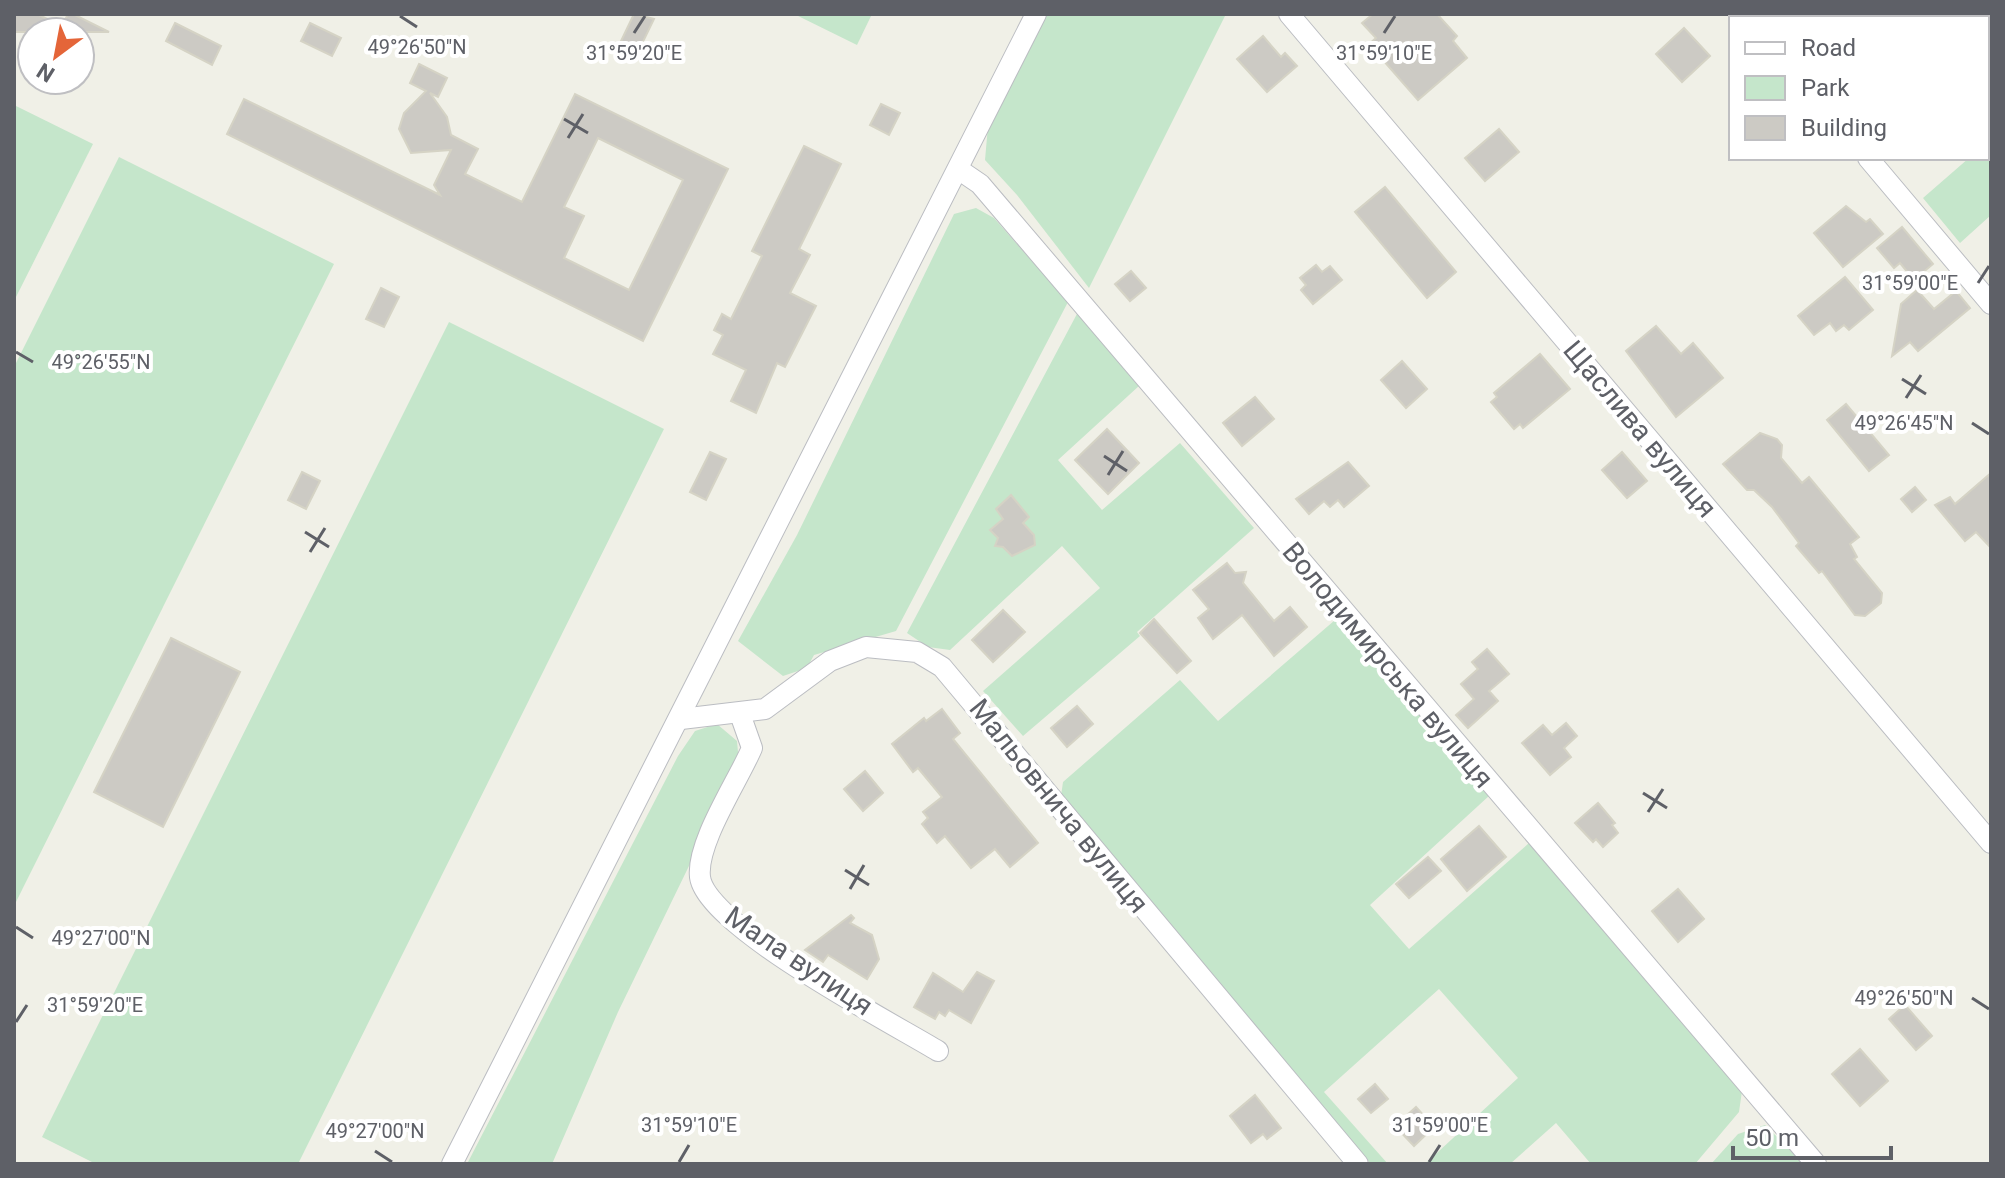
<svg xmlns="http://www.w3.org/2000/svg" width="2005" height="1178" viewBox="0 0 2005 1178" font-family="Roboto,sans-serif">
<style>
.green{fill:#c5e6cb}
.building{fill:#cccac4;stroke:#d5d3c5;stroke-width:2;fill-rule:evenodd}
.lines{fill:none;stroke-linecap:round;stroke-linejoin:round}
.street-casing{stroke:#bbbdc2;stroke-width:22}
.street{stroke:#fff;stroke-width:20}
.ticks{fill:none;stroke:#5e6067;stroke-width:3}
.labels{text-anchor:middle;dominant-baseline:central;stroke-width:8;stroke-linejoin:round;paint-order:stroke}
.street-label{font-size:28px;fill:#5e6067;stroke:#fff}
.ticks-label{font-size:20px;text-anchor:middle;fill:#5e6067;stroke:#fff;stroke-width:8;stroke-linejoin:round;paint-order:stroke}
</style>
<rect width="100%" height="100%" fill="#f0f0e7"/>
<g class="green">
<path d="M 794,14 L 872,14 L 857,45 Z"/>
<path d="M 1047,14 L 1226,14 L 1089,288 L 1017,195 L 985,160 L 988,126 Z"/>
<path d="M 14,105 L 93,144 L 14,301 Z"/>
<path d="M 1991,138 L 1991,215 L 1960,243 L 1923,198 L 1969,158 L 1987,158 L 1987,142 Z"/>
<path d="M 119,157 L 334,264 L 14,906 L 14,367 Z"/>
<path d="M 976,208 L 994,218 L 1068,302 L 896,631 L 814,655 L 807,668 L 783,676 L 738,641 L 797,535 L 954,214 Z"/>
<path d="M 1078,312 L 1140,385 L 1058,460 L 1102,510 L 1180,443 L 1254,528 L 1137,632 L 1140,636 L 1023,736 L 983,691 L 1100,588 L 1062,546 L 950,650 L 928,647 L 907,633 Z"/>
<path d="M 449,322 L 664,429 L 298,1164 L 96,1164 L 42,1137 Z"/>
<path d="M 1335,620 L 1490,795 L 1370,905 L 1409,949 L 1529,843 L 1742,1091 L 1739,1112 L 1695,1164 L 1591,1164 L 1556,1123 L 1510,1164 L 1425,1164 L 1518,1078 L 1439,989 L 1324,1092 L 1388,1164 L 1371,1164 L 1061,796 L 1063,782 L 1180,680 L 1218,721 Z"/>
<path d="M 717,724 L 737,741 L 739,763 L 618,1012 L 552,1164 L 467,1164 L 678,756 L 695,731 Z"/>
<path d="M 1765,1125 L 1805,1164 L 1711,1164 L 1738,1134 Z"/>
</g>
<g class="building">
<path d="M 14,14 L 37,14 L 62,26 L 68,14 L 73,14 L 109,32 L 14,32 Z"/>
<path d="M 634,14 L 654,19 L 639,50 L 621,41 Z"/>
<path d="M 1373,14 L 1437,14 L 1457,36 L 1453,41 L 1467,58 L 1418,100 L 1369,44 L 1376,38 L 1362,23 Z"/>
<path d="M 175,23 L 221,46 L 212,65 L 166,41 Z"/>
<path d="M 310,23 L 341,38 L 332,56 L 301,41 Z"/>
<path d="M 1684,28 L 1710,56 L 1682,82 L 1656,54 Z"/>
<path d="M 1263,36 L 1281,57 L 1285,53 L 1297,66 L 1267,92 L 1237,59 Z"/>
<path d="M 419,64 L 447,78 L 438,97 L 430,93 L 447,117 L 451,135 L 478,149 L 465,174 L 522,202 L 575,94 L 728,169 L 643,341 L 227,134 L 244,99 L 440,195 L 434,185 L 451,150 L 411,153 L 399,129 L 404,113 L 426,91 L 410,83 ZM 598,138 L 683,180 L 629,290 L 564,258 L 584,216 L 564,207 Z"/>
<path d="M 881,104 L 900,113 L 889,135 L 870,125 Z"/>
<path d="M 1499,129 L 1519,152 L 1485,181 L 1465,158 Z"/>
<path d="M 804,146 L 841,164 L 799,249 L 810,255 L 790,293 L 816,306 L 785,367 L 777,363 L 756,413 L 731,401 L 746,370 L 713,354 L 723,335 L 714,330 L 722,314 L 731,319 L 762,256 L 752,251 Z"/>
<path d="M 1385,187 L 1456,272 L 1427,298 L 1355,212 Z"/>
<path d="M 1846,206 L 1866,222 L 1870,219 L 1883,234 L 1843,267 L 1814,233 Z"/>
<path d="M 1902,227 L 1933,264 L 1914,280 L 1900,263 L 1894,268 L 1877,248 Z"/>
<path d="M 1316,265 L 1322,272 L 1330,266 L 1342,280 L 1313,304 L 1301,290 L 1306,285 L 1300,278 Z"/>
<path d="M 1131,271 L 1146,288 L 1130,301 L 1115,284 Z"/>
<path d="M 1845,277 L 1873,310 L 1849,330 L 1844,325 L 1836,331 L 1830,323 L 1814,335 L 1798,316 Z"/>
<path d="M 381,288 L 399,297 L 384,327 L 366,319 Z"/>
<path d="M 1917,290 L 1934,309 L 1956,291 L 1970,308 L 1918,351 L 1910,342 L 1892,356 L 1901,304 Z"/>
<path d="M 1656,326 L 1681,354 L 1693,343 L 1723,378 L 1676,417 L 1626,351 Z"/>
<path d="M 1540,354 L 1570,389 L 1523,428 L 1520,424 L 1514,429 L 1491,402 L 1497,397 L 1494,393 Z"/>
<path d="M 1402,361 L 1427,389 L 1406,408 L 1381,380 Z"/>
<path d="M 1255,397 L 1274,419 L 1242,446 L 1223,423 Z"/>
<path d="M 1846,404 L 1889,455 L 1869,471 L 1827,420 Z"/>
<path d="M 1107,429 L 1139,463 L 1108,494 L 1075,460 Z"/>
<path d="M 1760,433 L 1777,439 L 1782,445 L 1781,458 L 1802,483 L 1809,477 L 1859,537 L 1850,544 L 1857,557 L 1854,559 L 1882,593 L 1881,603 L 1865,616 L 1855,615 L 1822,571 L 1819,573 L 1796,546 L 1799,543 L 1772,507 L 1754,490 L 1747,490 L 1723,464 Z"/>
<path d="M 710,452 L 726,459 L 706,500 L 690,492 Z"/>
<path d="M 1622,452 L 1647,481 L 1627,498 L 1602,470 Z"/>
<path d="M 1348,462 L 1369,486 L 1344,507 L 1338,500 L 1330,507 L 1324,501 L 1309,514 L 1296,499 Z"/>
<path d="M 302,472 L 320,481 L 306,509 L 288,500 Z"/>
<path d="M 1991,473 L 1991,548 L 1976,532 L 1965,541 L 1935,505 L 1950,497 L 1955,504 Z"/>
<path d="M 1915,487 L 1926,500 L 1912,512 L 1901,499 Z"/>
<path d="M 1011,495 L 1029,517 L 1023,523 L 1034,535 L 1035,545 L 1012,556 L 1003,547 L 995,546 L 998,538 L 990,530 L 1003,519 L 996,509 Z"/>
<path d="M 1227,563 L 1235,573 L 1246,572 L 1243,583 L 1274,621 L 1290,607 L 1307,627 L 1274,656 L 1242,615 L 1213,639 L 1198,618 L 1209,609 L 1193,590 Z"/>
<path d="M 1003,610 L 1025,632 L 993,662 L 972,640 Z"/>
<path d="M 1154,619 L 1191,661 L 1177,673 L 1140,633 Z"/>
<path d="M 171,638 L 240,672 L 163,827 L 94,792 Z"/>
<path d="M 1487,649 L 1509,674 L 1489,691 L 1498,701 L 1468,728 L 1456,715 L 1474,699 L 1461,684 L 1478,669 L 1472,662 Z"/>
<path d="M 1077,706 L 1093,724 L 1067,747 L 1051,728 Z"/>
<path d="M 942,709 L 960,733 L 953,739 L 1038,843 L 1010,867 L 995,849 L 971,868 L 945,836 L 937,843 L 922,824 L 928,818 L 923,812 L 942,797 L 918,768 L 913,772 L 892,744 L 924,718 L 926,721 Z"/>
<path d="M 1566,723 L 1577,736 L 1564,748 L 1571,757 L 1550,775 L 1522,743 L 1543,725 L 1552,735 Z"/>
<path d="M 865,771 L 883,793 L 863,811 L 844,789 Z"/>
<path d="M 1598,803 L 1615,823 L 1612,825 L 1618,833 L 1603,847 L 1596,839 L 1593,842 L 1575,823 Z"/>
<path d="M 1479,826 L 1506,857 L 1467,891 L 1441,859 Z"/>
<path d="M 1428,857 L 1441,871 L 1409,898 L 1396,884 Z"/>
<path d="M 1678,889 L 1704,919 L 1678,942 L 1652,911 Z"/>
<path d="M 851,915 L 854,918 L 850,923 L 872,935 L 879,959 L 867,979 L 828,955 L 823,962 L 805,950 Z"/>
<path d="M 977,972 L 994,981 L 971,1023 L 949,1010 L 945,1016 L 939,1012 L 935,1019 L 914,1007 L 933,973 L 963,992 Z"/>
<path d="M 1905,1005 L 1932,1036 L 1916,1050 L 1889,1019 Z"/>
<path d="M 1860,1049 L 1888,1081 L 1860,1106 L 1832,1074 Z"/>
<path d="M 1375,1084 L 1388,1099 L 1371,1113 L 1358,1099 Z"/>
<path d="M 1255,1095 L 1281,1128 L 1267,1139 L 1263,1134 L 1251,1143 L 1230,1116 Z"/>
<path d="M 1416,1107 L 1434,1127 L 1414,1146 L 1395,1126 Z"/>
</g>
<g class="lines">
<defs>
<g id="street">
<path d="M 1289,14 L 1991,843"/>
<path d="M 1746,14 L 1749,18"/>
<path d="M 1868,158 L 1991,304"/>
<path d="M 958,169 L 980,184 L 1816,1164"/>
<path d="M 740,714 L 752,748 C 738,781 696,843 700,877 C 706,926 892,1023 938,1051"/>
<path d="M 681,719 L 765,709 L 830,661 L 866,647 L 917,652 L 942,667 L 1358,1164"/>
<path d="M 452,1164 L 1036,14"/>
</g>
</defs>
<use href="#street" class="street-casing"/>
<use href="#street" class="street"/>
</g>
<path class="ticks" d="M 400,16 L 417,27M 634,33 L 645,16M 1384,33 L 1395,16M 564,119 L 588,133M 568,138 L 583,114M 1978,283 L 1989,266M 16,352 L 33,362M 1902,379 L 1926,394M 1906,398 L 1921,375M 1972,423 L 1989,434M 1104,456 L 1127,471M 1108,475 L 1123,451M 305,532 L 329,547M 310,552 L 325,528M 1643,793 L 1667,808M 1648,812 L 1663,789M 845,870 L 869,885M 850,889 L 864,865M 16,927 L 33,938M 1972,998 L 1989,1009M 16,1022 L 27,1005M 375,1151 L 392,1162M 679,1162 L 689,1145M 1429,1162 L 1440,1145"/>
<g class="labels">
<g class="street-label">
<text transform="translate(1640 429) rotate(50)">Щаслива вулиця</text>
<text transform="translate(1388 665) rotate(50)">Володимирська вулиця</text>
<text transform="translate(1059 806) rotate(51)">Мальовнича вулиця</text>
<text transform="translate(799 961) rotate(34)">Мала вулиця</text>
</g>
</g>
<g class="ticks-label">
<text x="417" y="54">49°26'50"N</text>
<text x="634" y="60">31°59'20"E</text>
<text x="1384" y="60">31°59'10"E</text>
<text x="1910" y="290">31°59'00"E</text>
<text x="101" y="369">49°26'55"N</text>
<text x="1904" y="430">49°26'45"N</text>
<text x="101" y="945">49°27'00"N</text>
<text x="1904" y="1005">49°26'50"N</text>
<text x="95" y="1012">31°59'20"E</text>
<text x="689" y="1132">31°59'10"E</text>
<text x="1440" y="1132">31°59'00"E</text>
<text x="375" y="1138">49°27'00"N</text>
</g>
<rect width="2005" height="1178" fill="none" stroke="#5e6067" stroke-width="32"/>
<rect x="1729" y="16" width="260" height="144" fill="#ffffff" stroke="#bfbfc2" stroke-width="2"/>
<rect x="1745" y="42" width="40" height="12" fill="#ffffff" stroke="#bfbfc2" stroke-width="2"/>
<text x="1801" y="56" font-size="24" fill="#5e6067">Road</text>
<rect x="1745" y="76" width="40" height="24" fill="#c5e6cb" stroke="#bfbfc2" stroke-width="2"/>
<text x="1801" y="96" font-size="24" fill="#5e6067">Park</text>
<rect x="1745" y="116" width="40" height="24" fill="#cccac4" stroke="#bfbfc2" stroke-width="2"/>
<text x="1801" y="136" font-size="24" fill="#5e6067">Building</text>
<g transform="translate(56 56) rotate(212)"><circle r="38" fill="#ffffff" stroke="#bfbfc2" stroke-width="2"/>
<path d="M0-6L14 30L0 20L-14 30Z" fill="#e46539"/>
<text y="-12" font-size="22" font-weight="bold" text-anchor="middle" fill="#5e6067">N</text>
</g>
<path d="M1733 1146v12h158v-12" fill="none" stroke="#5e6067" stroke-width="4"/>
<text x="1745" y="1146" font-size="24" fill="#5e6067" stroke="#ffffff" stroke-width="6" paint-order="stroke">50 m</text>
</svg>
